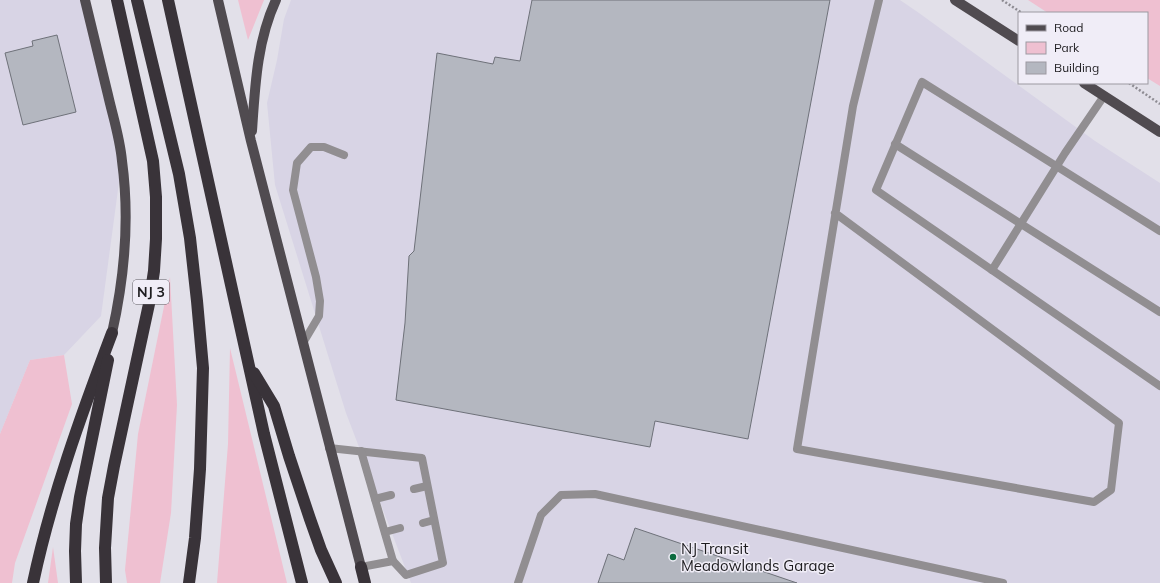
<svg xmlns="http://www.w3.org/2000/svg" width="1160" height="583" viewBox="0 0 1160 583" font-family="Mulish,sans-serif">
<style>
.built{fill:#d8d4e5}
.green{fill:#efc0d1}
.building{fill:#b4b7c0;stroke:#6e7179}
.lines{fill:none;stroke-linecap:round;stroke-linejoin:round}
.path{stroke:#8d8b92;stroke-width:2.5;stroke-dasharray:2 2;stroke-linecap:butt}
.service{stroke:#918e91;stroke-width:8}
.primary{stroke:#504b50;stroke-width:10}
.motorway{stroke:#393339;stroke-width:12}
.poi-dot{fill:#0c6b3f;stroke:#f0edf7;stroke-width:1.5}
.labels{text-anchor:middle;dominant-baseline:central;stroke-width:3;stroke-linejoin:round;paint-order:stroke}
.shield{fill:#f0edf7;stroke:#5c5b60;stroke-width:1}
.shield-label{font-size:14px;font-weight:bold;fill:#1d1c1f}
.poi-label{font-size:15px;fill:#1d1c1f;stroke:#f0edf7;text-anchor:start}
</style>
<rect width="100%" height="100%" fill="#e2e0e9"/>
<g class="built">
<path d="M 0,0 L 85,0 L 122,160 L 101,316 L 64,355 L 30,360 L 0,434 Z"/>
<path d="M 291,0 L 900,0 L 919,13 L 1095,141 L 1160,183 L 1160,583 L 411,583 L 346,413 L 275,185 L 267,103 L 277,60 L 284,19 Z"/>
</g>
<g class="green">
<path d="M 238,0 L 264,0 L 248,40 Z"/>
<path d="M 1028,0 L 1160,0 L 1160,86 L 1147,78 L 1147,13 L 1048,13 Z"/>
<path d="M 170,277 L 177,405 L 171,513 L 160,583 L 127,583 L 125,570 L 138,434 Z"/>
<path d="M 230,348 L 287,583 L 217,583 L 228,444 Z"/>
<path d="M 64,355 L 72,404 L 15,563 L 12,583 L 0,583 L 0,434 L 30,360 Z"/>
<path d="M 53,547 L 58,583 L 48,583 Z"/>
</g>
<g class="building">
<path d="M 532,0 L 830,0 L 748,439 L 655,421 L 650,447 L 396,400 L 405,323 L 409,256 L 414,251 L 437,53 L 493,64 L 495,57 L 520,61 Z"/>
<path d="M 57,35 L 76,112 L 23,125 L 5,53 L 33,46 L 32,41 Z"/>
<path d="M 635,528 L 797,583 L 598,583 L 608,554 L 624,560 Z"/>
</g>
<g class="lines">
<g class="path">
<path d="M 1002,0 L 1022,13"/>
<path d="M 1129,83 L 1160,104"/>
</g>
<g class="service">
<path d="M 895,144 L 1160,312"/>
<path d="M 835,213 L 1119,423 L 1111,490 L 1094,502 L 797,449 L 853,106 L 879,0"/>
<path d="M 1160,231 L 922,82 L 876,190 L 1160,386"/>
<path d="M 992,270 L 1065,153 L 1104,96"/>
<path d="M 303,343 L 319,316 L 320,301 L 316,277 L 293,190 L 297,163 L 311,147 L 324,147 L 344,155"/>
<path d="M 329,448 L 422,458 L 443,563 L 406,575 L 393,561 L 361,567"/>
<path d="M 361,451 L 393,561"/>
<path d="M 414,489 L 427,486"/>
<path d="M 375,499 L 391,495"/>
<path d="M 423,523 L 434,520"/>
<path d="M 385,532 L 400,528"/>
<path d="M 518,583 L 541,515 L 561,495 L 595,494 L 1003,583"/>
</g>
<g class="primary">
<path d="M 85,0 C 93,32 100,63 108,95 C 113,117 120,138 122,161 C 130,220 125,275 112,333"/>
<path d="M 218,0 L 251,141 L 361,567"/>
<path d="M 955,0 L 1019,41"/>
<path d="M 1084,83 L 1160,132"/>
<path d="M 252,131 C 255,86 257,41 276,0"/>
</g>
<g class="motorway">
<path d="M 137,0 L 179,174 L 190,238 L 197,301 L 203,368 L 200,469 L 195,538 L 189,583"/>
<path d="M 168,0 L 264,434 L 302,583"/>
<path d="M 254,373 L 274,406 L 289,456 L 310,519 L 321,550 L 336,583"/>
<path d="M 361,567 L 365,583"/>
<path d="M 33,583 C 51,498 81,415 112,333"/>
<path d="M 76,583 L 75,551 L 76,524 L 80,497 L 108,360"/>
<path d="M 106,583 L 105,548 L 108,498 L 114,466 L 149,304 L 154,271 L 156,239 L 156,197 L 153,161 L 117,0"/>
</g>
</g>
<circle class="poi-dot" cx="673" cy="557" r="4"/>
<g class="labels">
<rect class="shield" x="133" y="280" width="36" height="24" rx="3"/>
<g class="shield-label">
<text x="151" y="292">NJ 3</text>
</g>
<g class="poi-label">
<text x="681" y="548">NJ Transit<tspan x="681" dy="17">Meadowlands Garage</tspan></text>
</g>
</g>
<rect x="1018" y="12" width="130" height="72" fill="#f0edf7" stroke="#9c99a1"/>
<rect x="1026" y="25" width="20" height="6" fill="#504b50" stroke="#9c99a1"/>
<text x="1054" y="32" font-size="12" fill="#1d1c1f">Road</text>
<rect x="1026" y="42" width="20" height="12" fill="#efc0d1" stroke="#9c99a1"/>
<text x="1054" y="52" font-size="12" fill="#1d1c1f">Park</text>
<rect x="1026" y="62" width="20" height="12" fill="#b4b7c0" stroke="#9c99a1"/>
<text x="1054" y="72" font-size="12" fill="#1d1c1f">Building</text>
</svg>
